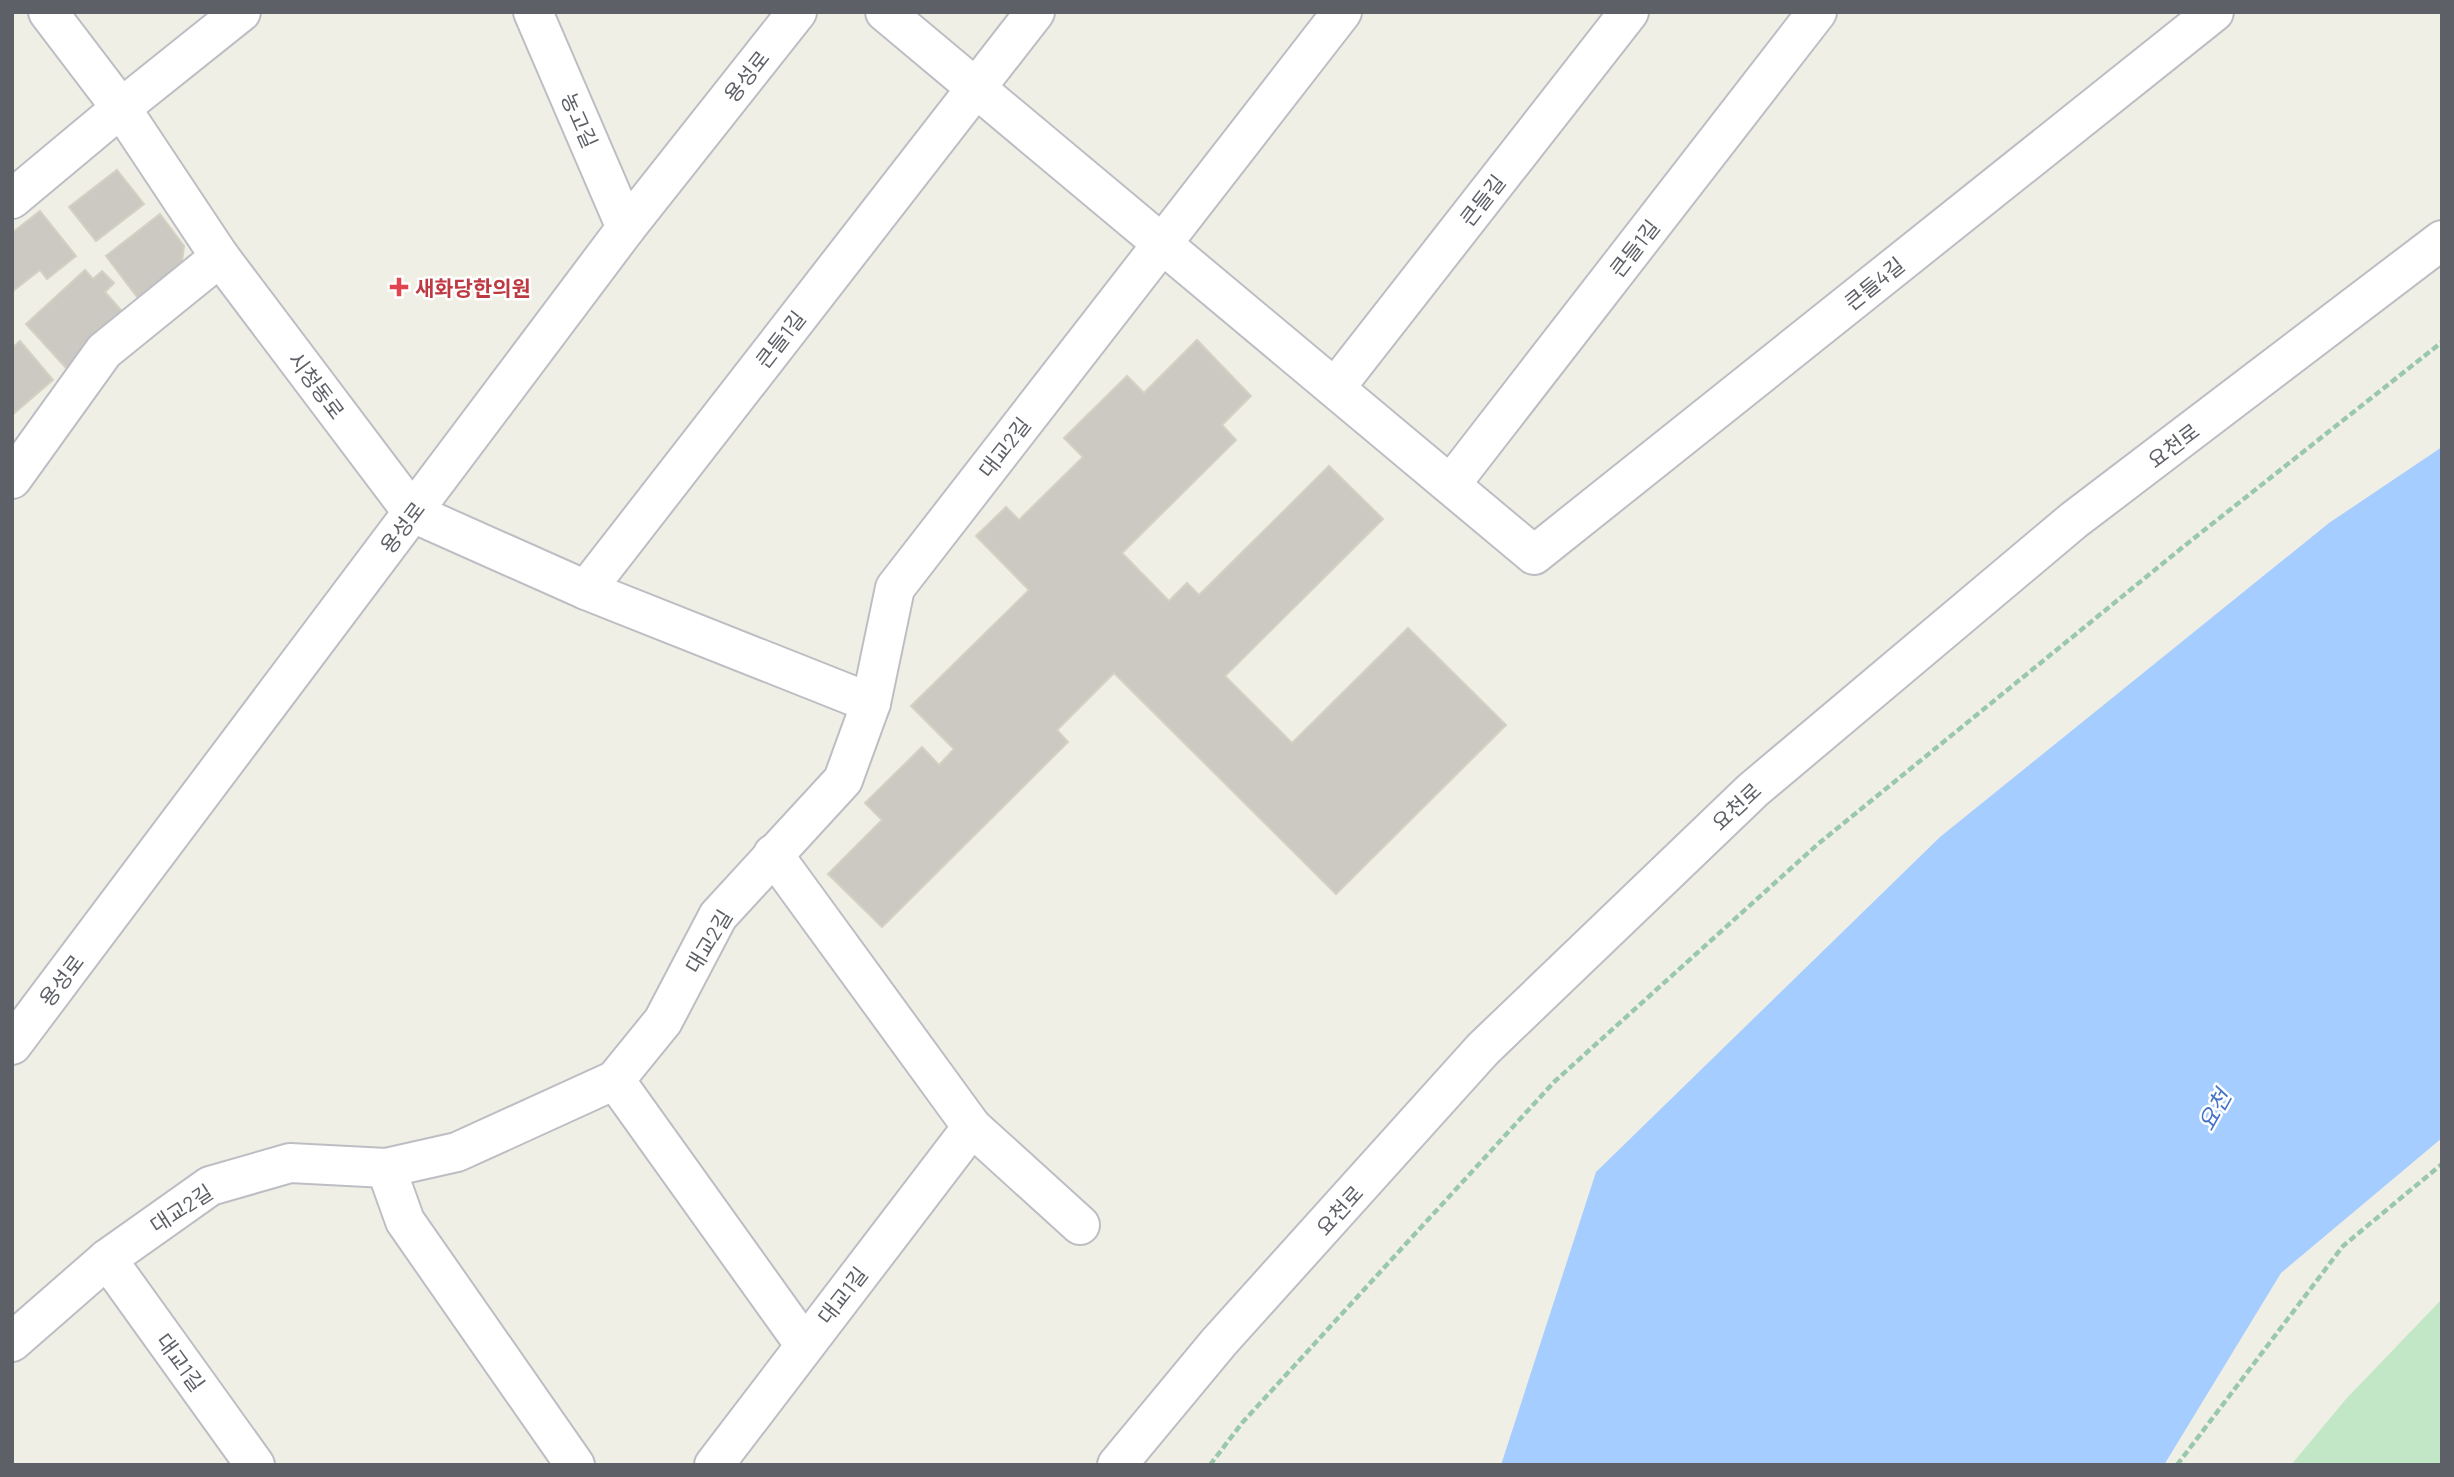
<svg xmlns="http://www.w3.org/2000/svg" width="2454" height="1477" viewBox="0 0 2454 1477" font-family="Barlow,'Noto Sans KR',sans-serif">
<style>
.green{fill:#c2e7c6}
.water{fill:#a6cdff}
.building{fill:#cbc9c2;stroke:#d4d1c3;stroke-width:2}
.lines{fill:none;stroke-linecap:round;stroke-linejoin:round}
.minor-casing{stroke:#bdbec4;stroke-width:42}
.path{stroke:#9ac8ad;stroke-width:4.5;stroke-dasharray:7 3.5;stroke-linecap:butt}
.minor{stroke:#fff;stroke-width:38}
.health-dot{fill:#e0444e;stroke:#fff;stroke-width:2.5}
.labels{text-anchor:middle;dominant-baseline:central;stroke-width:5;stroke-linejoin:round;paint-order:stroke}
.street-label{font-size:21px;fill:#5d6066;stroke:#fff}
.health-label{font-size:21px;font-weight:bold;fill:#be3a42;stroke:#fff;text-anchor:start}
.water-label{font-size:23px;font-style:italic;fill:#4573c6;stroke:#fff}
</style>
<rect width="100%" height="100%" fill="#f0efe5"/>
<path class="green" d="M 2442,1299 L 2442,1465 L 2291,1465 L 2346,1399 Z"/>
<path class="water" d="M 2442,447 L 2442,1138 L 2281,1273 L 2164,1465 L 1501,1465 L 1596,1172 L 1940,837 L 2329,523 Z"/>
<g class="building">
<path d="M 117,170 L 144,204 L 96,241 L 69,207 Z"/>
<path d="M 40,211 L 76,256 L 47,279 L 40,270 L 13,291 L 12,233 Z"/>
<path d="M 160,214 L 184,246 L 181,270 L 141,302 L 106,256 Z"/>
<path d="M 85,270 L 93,279 L 102,271 L 114,283 L 105,292 L 127,317 L 68,370 L 26,324 Z"/>
<path d="M 1197,340 L 1251,396 L 1222,425 L 1236,440 L 1122,553 L 1169,601 L 1187,583 L 1199,595 L 1329,466 L 1383,519 L 1225,676 L 1292,743 L 1408,628 L 1506,725 L 1336,894 L 1114,673 L 1057,730 L 1068,742 L 882,927 L 828,874 L 882,820 L 865,803 L 922,747 L 939,765 L 954,749 L 911,706 L 1029,590 L 976,536 L 1006,507 L 1019,520 L 1083,457 L 1064,438 L 1127,376 L 1144,393 Z"/>
<path d="M 20,341 L 53,380 L 12,415 L 12,348 Z"/>
</g>
<g class="lines">
<defs>
<g id="minor">
<path d="M 48,12 L 121,108 L 220,257 L 413,513 L 586,590 L 871,703"/>
<path d="M 533,12 L 626,228"/>
<path d="M 885,12 L 1534,555 L 2214,12"/>
<path d="M 12,199 L 121,108 L 241,12"/>
<path d="M 1335,388 L 1629,12"/>
<path d="M 12,479 L 104,351 L 220,257"/>
<path d="M 1451,484 L 1817,12"/>
<path d="M 586,590 L 1035,12"/>
<path d="M 773,854 L 972,1127 L 1080,1225"/>
<path d="M 12,1045 L 626,228 L 797,12"/>
<path d="M 615,1080 L 804,1344"/>
<path d="M 386,1168 L 405,1221 L 575,1465"/>
<path d="M 107,1259 L 255,1465"/>
<path d="M 12,1342 L 107,1259 L 210,1186 L 290,1163 L 386,1168 L 457,1152 L 615,1080 L 663,1021 L 718,916 L 843,780 L 871,703 L 895,588 L 1342,12"/>
<path d="M 714,1465 L 972,1127"/>
<path d="M 1117,1465 L 1219,1342 L 1483,1049 L 1753,790 L 2074,520 L 2442,240"/>
</g>
</defs>
<use href="#minor" class="minor-casing"/>
<g class="path">
<path d="M 1210,1465 L 1242,1423 L 1554,1082 L 1818,844 L 2183,547 L 2442,342"/>
<path d="M 2177,1465 L 2343,1246 L 2442,1164"/>
</g>
<use href="#minor" class="minor"/>
</g>
<path class="health-dot" d="M395.5 276.5h7v7h7v7h-7v7h-7v-7h-7v-7h7z"/>
<g class="labels">
<g class="street-label">
<text transform="translate(746 76) rotate(-52)">용성로</text>
<text transform="translate(580 120) rotate(66)">농고길</text>
<text transform="translate(1482 200) rotate(-52)">큰들길</text>
<text transform="translate(1634 248) rotate(-52)">큰들1길</text>
<text transform="translate(1874 283) rotate(-39)">큰들4길</text>
<text transform="translate(780 339) rotate(-52)">큰들1길</text>
<text transform="translate(317 385) rotate(53)">시청동로</text>
<text transform="translate(2173 445) rotate(-37)">요천로</text>
<text transform="translate(1004 447) rotate(-52)">대교2길</text>
<text transform="translate(402 527) rotate(-53)">용성로</text>
<text transform="translate(1736 806) rotate(-43)">요천로</text>
<text transform="translate(708 941) rotate(-59)">대교2길</text>
<text transform="translate(61 980) rotate(-53)">용성로</text>
<text transform="translate(181 1208) rotate(-33)">대교2길</text>
<text transform="translate(1339 1210) rotate(-48)">요천로</text>
<text transform="translate(842 1295) rotate(-52)">대교1길</text>
<text transform="translate(181 1362) rotate(54)">대교1길</text>
</g>
<g class="health-label">
<text x="415" y="287">새화당한의원</text>
</g>
<g class="water-label">
<text transform="translate(2214 1110) rotate(-61)">요천</text>
</g>
</g>
<rect width="2454" height="1477" fill="none" stroke="#5d6066" stroke-width="28"/>
</svg>
